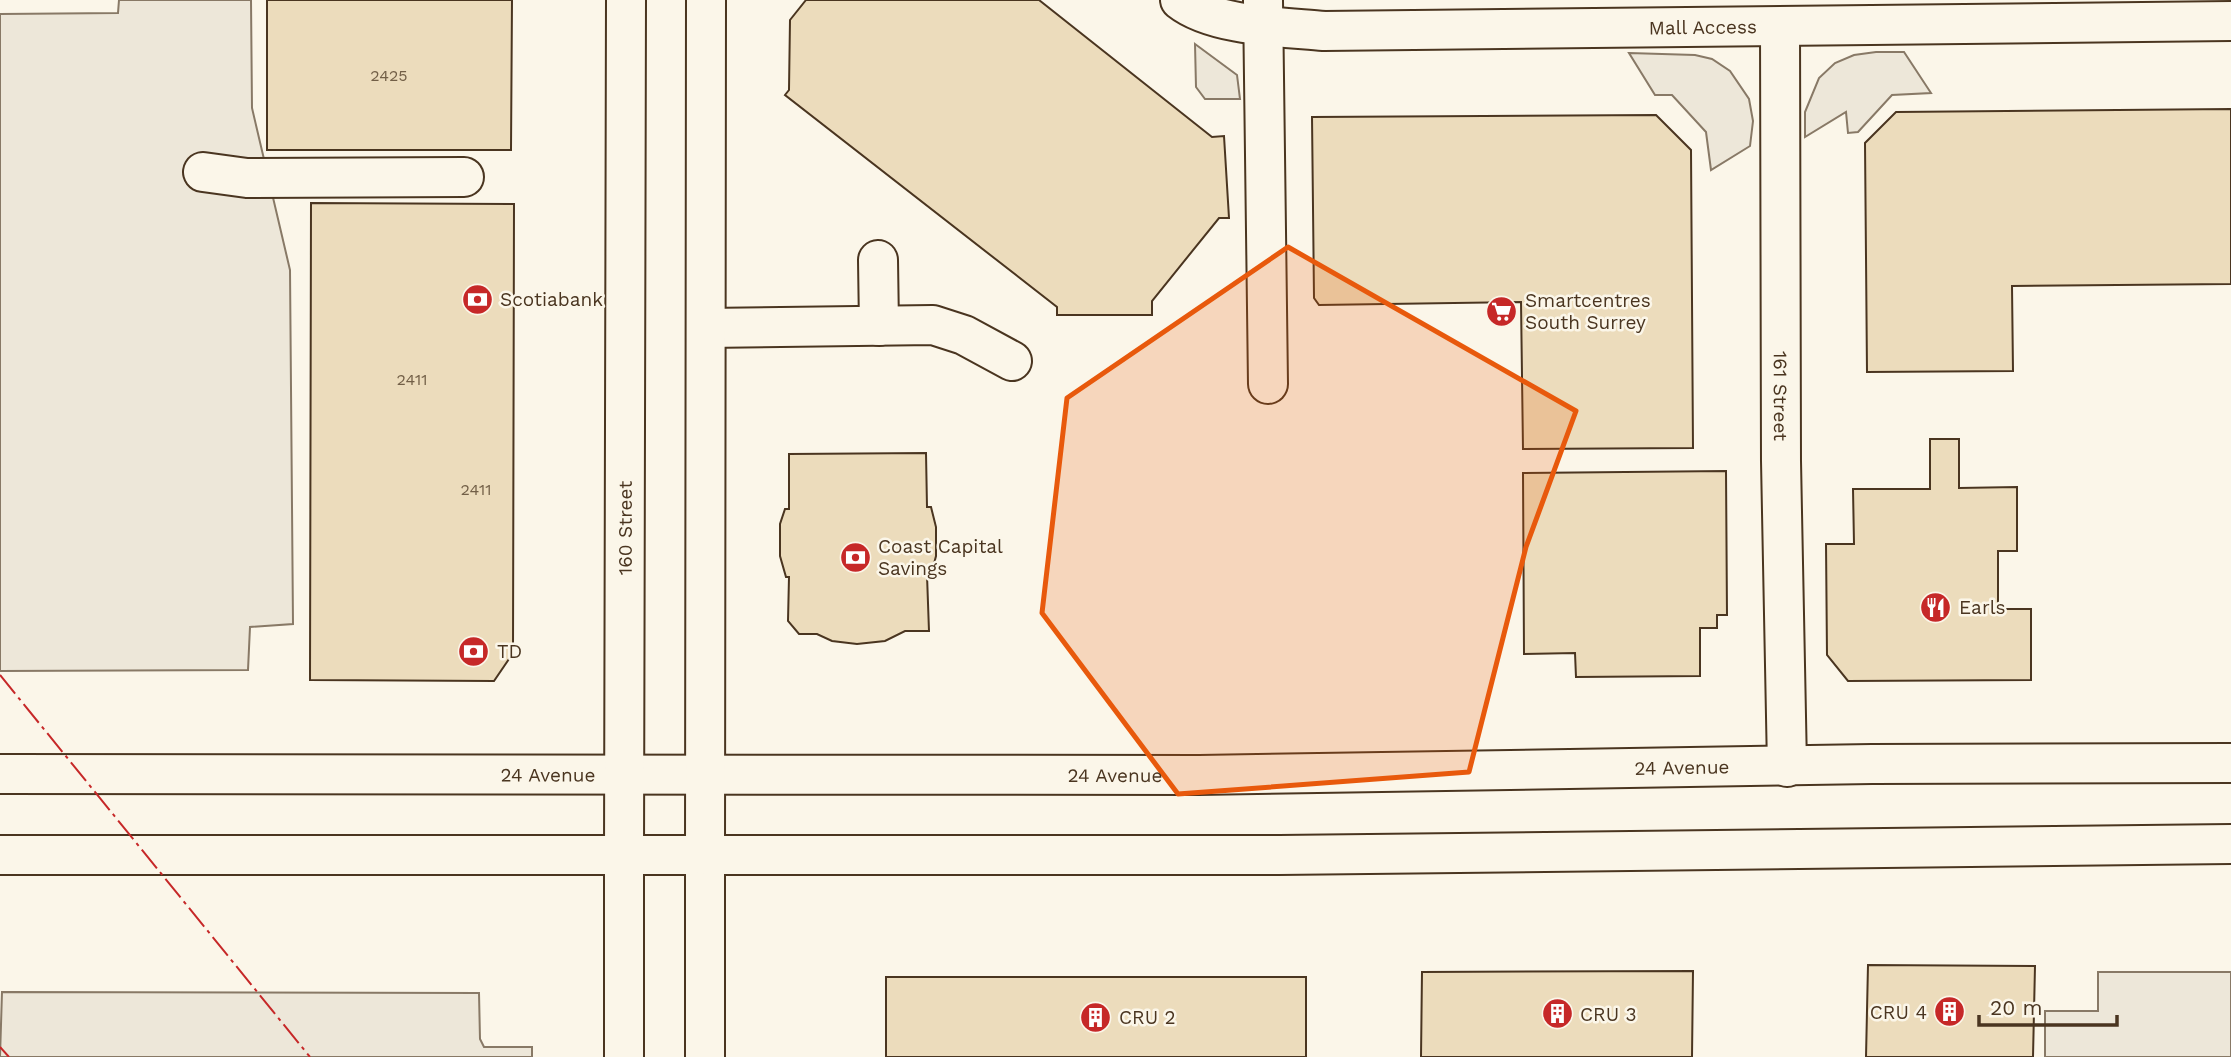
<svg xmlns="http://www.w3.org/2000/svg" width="2231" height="1057" viewBox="0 0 2231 1057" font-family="'Work Sans',sans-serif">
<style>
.parking{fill:#ede7d9;stroke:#887966;stroke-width:2}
.building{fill:#ecdcbc;stroke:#4a3520;stroke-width:2}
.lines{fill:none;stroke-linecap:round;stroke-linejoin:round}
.minor-casing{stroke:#4a3520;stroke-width:42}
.major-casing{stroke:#4a3520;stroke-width:42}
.minor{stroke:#fbf6e9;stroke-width:38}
.major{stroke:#fbf6e9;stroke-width:38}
.power{stroke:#c62828;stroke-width:2;stroke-dasharray:24 5 3.5 5;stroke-linecap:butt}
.marked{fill:#e8590c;fill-opacity:0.2;stroke:#e8590c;stroke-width:5;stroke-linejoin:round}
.labels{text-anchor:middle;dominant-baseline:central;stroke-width:5;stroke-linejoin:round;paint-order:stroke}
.number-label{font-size:16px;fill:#725f47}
.street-label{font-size:19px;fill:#4a3520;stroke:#fbf6e9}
.poi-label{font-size:19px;fill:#4a3520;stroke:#fbf6e9;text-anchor:start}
</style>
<rect width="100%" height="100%" fill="#fbf6e9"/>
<g class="parking">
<path d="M 119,0 L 251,0 L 252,108 L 290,270 L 293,624 L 250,627 L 248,670 L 0,671 L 0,14 L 118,13 Z"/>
<path d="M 1195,44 L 1237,75 L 1240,99 L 1205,99 L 1196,87 Z"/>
<path d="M 1876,52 L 1904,52 L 1931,93 L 1892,95 L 1858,132 L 1848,133 L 1846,112 L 1805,137 L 1805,112 L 1819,78 L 1835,63 L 1854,55 Z"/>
<path d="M 1629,53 L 1695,55 L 1712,59 L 1730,71 L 1749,99 L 1753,121 L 1750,146 L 1711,170 L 1706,132 L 1672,95 L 1655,95 Z"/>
<path d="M 2098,972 L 2231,972 L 2231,1057 L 2045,1057 L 2045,1011 L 2098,1011 Z"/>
<path d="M 2,992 L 479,993 L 480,1039 L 484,1047 L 532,1047 L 532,1057 L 0,1057 Z"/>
</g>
<g class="building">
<path d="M 267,0 L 512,0 L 511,150 L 267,150 Z"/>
<path d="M 806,0 L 1039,0 L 1212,137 L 1224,136 L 1229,218 L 1219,218 L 1152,301 L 1152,315 L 1057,315 L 1057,307 L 785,95 L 789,90 L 790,20 Z"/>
<path d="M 2231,109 L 2231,284 L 2012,286 L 2013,371 L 1867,372 L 1865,143 L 1896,112 Z"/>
<path d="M 1656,115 L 1691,150 L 1693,448 L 1523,449 L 1521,302 L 1319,305 L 1314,298 L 1312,117 Z"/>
<path d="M 311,203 L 514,204 L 513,653 L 494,681 L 310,680 Z"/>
<path d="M 1930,439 L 1959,439 L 1959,488 L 2017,487 L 2017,551 L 1998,551 L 1998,609 L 2031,609 L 2031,680 L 1848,681 L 1827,655 L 1826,544 L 1854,544 L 1853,489 L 1930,489 Z"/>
<path d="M 926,453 L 927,507 L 931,507 L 936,527 L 936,556 L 931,575 L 927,575 L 929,631 L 905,631 L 885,641 L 857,644 L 832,641 L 817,634 L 799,634 L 788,621 L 789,577 L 786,577 L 780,556 L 780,524 L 785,509 L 789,509 L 789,454 Z"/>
<path d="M 1726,471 L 1727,615 L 1717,615 L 1717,628 L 1700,628 L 1700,676 L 1576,677 L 1575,653 L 1524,654 L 1523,473 Z"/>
<path d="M 1868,965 L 2035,966 L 2033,1057 L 1866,1057 Z"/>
<path d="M 1693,971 L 1692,1057 L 1421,1057 L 1422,972 Z"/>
<rect x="886" y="977" width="420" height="80"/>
</g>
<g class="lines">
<defs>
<g id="minor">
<path id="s1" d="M 1180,0 C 1213,26 1282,27 1324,31 L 2231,21"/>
<path d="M 1263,1 L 1268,384"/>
<path id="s2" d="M 1780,27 L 1781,461 L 1787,767"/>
<path d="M 203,172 L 247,178 L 464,177"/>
<path d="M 878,260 L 879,326"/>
<path d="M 706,328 L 933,325 L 964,335 L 1012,361"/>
<path d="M 624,855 L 624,1057"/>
<path d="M 705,1057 L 705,855"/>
</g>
<g id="major">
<path id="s3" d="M 0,774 L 1199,775 L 1872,764 L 2231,763"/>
<path d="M 0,855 L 1279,855 L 2231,844"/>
<path id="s4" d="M 624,855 L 626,0"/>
<path d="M 705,855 L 706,0"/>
</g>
</defs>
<use href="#minor" class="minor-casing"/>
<use href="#major" class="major-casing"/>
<use href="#minor" class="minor"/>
<use href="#major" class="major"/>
<g class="power">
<path d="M 0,675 L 310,1057"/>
<path d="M 0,1047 L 9,1057"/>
</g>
</g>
<path class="marked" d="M 1288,247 L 1576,411 L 1526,547 L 1469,772 L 1178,794 L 1042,613 L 1067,398 Z"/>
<defs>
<symbol id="bank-disc" viewBox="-11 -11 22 22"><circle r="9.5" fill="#c62828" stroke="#fbf6e9"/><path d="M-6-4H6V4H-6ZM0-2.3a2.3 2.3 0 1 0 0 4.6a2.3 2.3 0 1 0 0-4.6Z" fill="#fff"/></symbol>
<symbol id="supermarket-disc" viewBox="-11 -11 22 22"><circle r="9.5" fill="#c62828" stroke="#fbf6e9"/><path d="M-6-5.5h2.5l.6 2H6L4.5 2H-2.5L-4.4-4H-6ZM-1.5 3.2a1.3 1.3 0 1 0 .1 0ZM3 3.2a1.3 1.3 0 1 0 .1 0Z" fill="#fff"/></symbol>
<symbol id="restaurant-disc" viewBox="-11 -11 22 22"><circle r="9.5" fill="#c62828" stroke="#fbf6e9"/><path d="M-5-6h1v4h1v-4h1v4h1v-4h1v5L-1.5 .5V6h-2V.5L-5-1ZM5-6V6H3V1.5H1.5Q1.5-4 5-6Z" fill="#fff"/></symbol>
<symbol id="building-disc" viewBox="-11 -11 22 22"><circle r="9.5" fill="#c62828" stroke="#fbf6e9"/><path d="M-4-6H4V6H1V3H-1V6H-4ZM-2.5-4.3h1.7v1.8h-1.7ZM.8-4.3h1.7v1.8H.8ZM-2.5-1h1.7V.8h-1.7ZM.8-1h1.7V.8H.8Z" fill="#fff"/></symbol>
</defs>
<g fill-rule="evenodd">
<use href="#bank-disc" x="460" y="282" width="35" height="35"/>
<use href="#supermarket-disc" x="1484" y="294" width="35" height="35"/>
<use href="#bank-disc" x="838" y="540" width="35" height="35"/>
<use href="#restaurant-disc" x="1918" y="590" width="35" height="35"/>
<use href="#bank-disc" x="456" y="634" width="35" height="35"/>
<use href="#building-disc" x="1932" y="994" width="35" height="35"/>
<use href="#building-disc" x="1540" y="996" width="35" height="35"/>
<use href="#building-disc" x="1078" y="1000" width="35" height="35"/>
</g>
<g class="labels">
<g class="number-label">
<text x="389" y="75">2425</text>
<text x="412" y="379">2411</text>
<text x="476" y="489">2411</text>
</g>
<g class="street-label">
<text stroke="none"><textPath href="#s1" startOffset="528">Mall Access</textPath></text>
<text stroke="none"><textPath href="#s2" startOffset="369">161 Street</textPath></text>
<text stroke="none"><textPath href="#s4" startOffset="327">160 Street</textPath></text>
<text stroke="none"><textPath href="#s3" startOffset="1682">24 Avenue</textPath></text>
<text stroke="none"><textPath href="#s3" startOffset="548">24 Avenue</textPath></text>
<text stroke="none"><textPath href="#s3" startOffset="1115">24 Avenue</textPath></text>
</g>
<g class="poi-label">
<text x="500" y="299">Scotiabank</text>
<text x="1525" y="300">Smartcentres<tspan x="1525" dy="22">South Surrey</tspan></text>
<text x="878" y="546">Coast Capital<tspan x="878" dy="22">Savings</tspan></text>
<text x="1959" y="607">Earls</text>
<text x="497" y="651">TD</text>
<text x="1927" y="1012" text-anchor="end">CRU 4</text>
<text x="1580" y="1014">CRU 3</text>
<text x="1119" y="1017">CRU 2</text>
</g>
</g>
<path d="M1979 1015v10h138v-10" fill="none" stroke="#4a3520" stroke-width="3.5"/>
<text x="1990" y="1015" font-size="21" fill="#4a3520" stroke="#fbf6e9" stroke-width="5" paint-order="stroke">20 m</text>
</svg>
